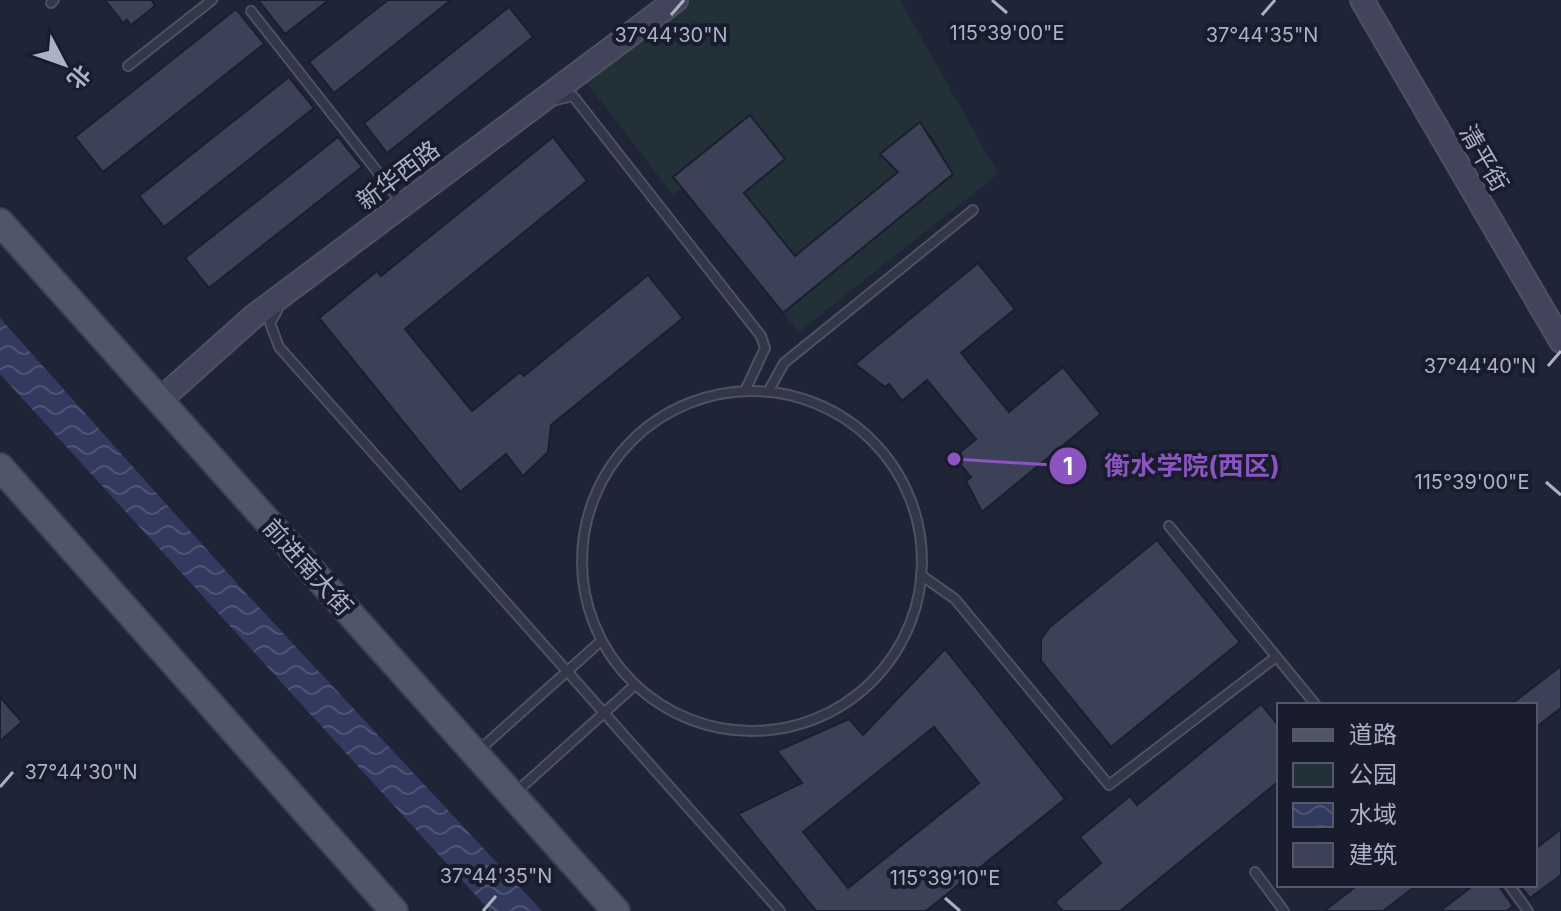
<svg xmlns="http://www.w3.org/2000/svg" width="1561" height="911" viewBox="0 0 1561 911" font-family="Inter,'Noto Sans SC',sans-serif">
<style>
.green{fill:#223038}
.water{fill:url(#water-waves)}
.building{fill:#3c4158;stroke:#1b1e2e;stroke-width:2;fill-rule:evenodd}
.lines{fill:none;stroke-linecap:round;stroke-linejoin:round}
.lane-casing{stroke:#4e5163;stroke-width:12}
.secondary-casing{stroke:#4e5163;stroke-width:26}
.primary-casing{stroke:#3d4051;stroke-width:30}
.lane{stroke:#333748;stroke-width:8}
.secondary{stroke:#41445b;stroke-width:22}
.primary{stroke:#515568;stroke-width:26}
.ticks{fill:none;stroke:#adb1c5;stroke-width:3}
.labels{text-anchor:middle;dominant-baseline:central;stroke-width:8;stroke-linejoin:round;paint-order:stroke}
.street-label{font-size:24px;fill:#adb1c5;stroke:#191c2c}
.ticks-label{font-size:20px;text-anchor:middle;fill:#adb1c5;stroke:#191c2c;stroke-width:8;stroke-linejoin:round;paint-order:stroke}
.leader{fill:none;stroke:#8a54c1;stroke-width:3}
.callout-dot{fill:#8a54c1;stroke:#191c2c;stroke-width:3}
.mark-label{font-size:24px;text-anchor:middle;font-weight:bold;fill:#fff}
.callout-label{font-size:26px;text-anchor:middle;font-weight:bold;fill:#8a54c1;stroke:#191c2c;stroke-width:8;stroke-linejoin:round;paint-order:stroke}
</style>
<defs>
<pattern id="water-waves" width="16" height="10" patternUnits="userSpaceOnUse" patternTransform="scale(2)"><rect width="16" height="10" fill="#333a5f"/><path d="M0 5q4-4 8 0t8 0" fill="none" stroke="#4e5474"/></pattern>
</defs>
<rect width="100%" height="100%" fill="#202437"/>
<path class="green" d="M 658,0 L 900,0 L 998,174 L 799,332 L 783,313 L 953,175 L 933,138 L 919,122 L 880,153 L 898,172 L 795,256 L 744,193 L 785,159 L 749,116 L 674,177 L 682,188 L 673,195 L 573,65 Z"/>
<path class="water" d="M 0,318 L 243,590 L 542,911 L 490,911 L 0,374 Z"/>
<g class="building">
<path d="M 105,0 L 152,0 L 155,6 L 131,25 L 127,20 L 123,23 Z"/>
<path d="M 258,0 L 329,0 L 285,34 Z"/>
<path d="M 388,0 L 451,0 L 334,93 L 309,62 Z"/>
<path d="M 509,7 L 533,37 L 387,153 L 364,123 Z"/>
<path d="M 236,9 L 264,44 L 103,172 L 75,137 Z"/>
<path d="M 289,77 L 314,108 L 164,227 L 139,196 Z"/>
<path d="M 750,115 L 785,159 L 744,193 L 795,256 L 898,172 L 880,154 L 920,122 L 953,174 L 783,313 L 673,177 Z"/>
<path d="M 338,137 L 362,167 L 209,288 L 185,258 Z"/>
<path d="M 553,137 L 587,181 L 405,329 L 472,411 L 520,372 L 524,376 L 648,275 L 683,318 L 551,425 L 548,452 L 523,476 L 506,454 L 460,492 L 319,318 L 377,271 L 381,276 Z"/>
<path d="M 978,263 L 1015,309 L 961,353 L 1009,412 L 1063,367 L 1101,414 L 982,512 L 966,481 L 971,477 L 954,457 L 976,439 L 927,380 L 902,401 L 889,384 L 885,387 L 855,364 Z"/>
<path d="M 1157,540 L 1240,642 L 1111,747 L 1041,661 L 1041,639 L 1050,627 Z"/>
<path d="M 945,649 L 1065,799 L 926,911 L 816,911 L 738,814 L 802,783 L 777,751 L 849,719 L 863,735 ZM 934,727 L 979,783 L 848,888 L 803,832 Z"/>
<path d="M 1561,666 L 1561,708 L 1535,728 L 1535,705 L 1510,705 Z"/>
<path d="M 0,697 L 22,722 L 0,741 Z"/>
<path d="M 1261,704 L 1279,726 L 1279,781 L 1120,911 L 1063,911 L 1055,902 L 1101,863 L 1080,837 L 1130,796 L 1137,805 Z"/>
<path d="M 1561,829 L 1561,875 L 1530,898 L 1520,885 L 1535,885 L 1535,849 Z"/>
<path d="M 1358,885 L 1417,885 L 1383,911 L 1324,911 Z"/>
<path d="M 1474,885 L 1498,885 L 1513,906 L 1507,911 L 1440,911 Z"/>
</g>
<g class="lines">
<defs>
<g id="lane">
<path d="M 51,3 L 54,0"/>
<path d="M 251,11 L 402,203"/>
<path d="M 128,66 L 212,0"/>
<path d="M 556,100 L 573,96 L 761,336 L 765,348 L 745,391"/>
<path d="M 277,311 L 270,323 L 279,347 L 780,911"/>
<circle cx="752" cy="561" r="170"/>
<path d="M 768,392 L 784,363 L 973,210"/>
<path d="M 1169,526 L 1316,705"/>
<path d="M 921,575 L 955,599 L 1109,785 L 1276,657"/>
<path d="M 477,752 L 601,641"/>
<path d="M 514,794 L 635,685"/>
<path d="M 1255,872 L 1284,911"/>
<path d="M 1509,885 L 1528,911"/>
</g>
<g id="secondary">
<path d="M 1362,0 L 1561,341"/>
<path d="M 159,401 L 253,317 L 676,0"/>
</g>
<g id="primary">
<path d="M 0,222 L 616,911"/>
<path d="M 0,467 L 394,911"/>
</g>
</defs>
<use href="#lane" class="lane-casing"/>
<use href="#secondary" class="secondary-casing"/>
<use href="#primary" class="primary-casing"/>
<use href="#lane" class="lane"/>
<use href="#secondary" class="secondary"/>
<use href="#primary" class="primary"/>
</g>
<path class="ticks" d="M 992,0 L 1007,13M 671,15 L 684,0M 1262,15 L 1275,0M 1548,366 L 1561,351M 1546,482 L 1561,495M 0,787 L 13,772M 945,898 L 960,911M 483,911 L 496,896"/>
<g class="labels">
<g class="street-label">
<text transform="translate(1484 158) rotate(60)">清平街</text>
<text transform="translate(398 175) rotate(-37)">新华西路</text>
<text transform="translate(308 567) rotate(48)">前进南大街</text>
</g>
</g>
<g class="ticks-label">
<text x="1007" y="40">115°39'00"E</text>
<text x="671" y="42">37°44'30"N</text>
<text x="1262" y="42">37°44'35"N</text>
<text x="1480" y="373">37°44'40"N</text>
<text x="1472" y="489">115°39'00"E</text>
<text x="81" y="779">37°44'30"N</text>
<text x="496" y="883">37°44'35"N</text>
<text x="945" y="885">115°39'10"E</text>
</g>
<path class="leader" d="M954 459L1068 466"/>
<g class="callout-dot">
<circle cx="954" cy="459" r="8"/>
<circle cx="1068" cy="466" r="20"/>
</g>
<g class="mark-label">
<text x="1068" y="475">1</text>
</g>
<g class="callout-label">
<text x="1192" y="475">衡水学院(西区)</text>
</g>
<rect x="1277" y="703" width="260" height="184" fill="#191c2c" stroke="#545869" stroke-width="2"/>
<rect x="1293" y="729" width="40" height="12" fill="#515568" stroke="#545869" stroke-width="2"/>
<text x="1349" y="743" font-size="24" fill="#adb1c5">道路</text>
<rect x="1293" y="763" width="40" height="24" fill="#223038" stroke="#545869" stroke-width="2"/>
<text x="1349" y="783" font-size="24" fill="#adb1c5">公园</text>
<rect x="1293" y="803" width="40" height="24" fill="url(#water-waves)" stroke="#545869" stroke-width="2"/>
<text x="1349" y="823" font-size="24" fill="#adb1c5">水域</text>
<rect x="1293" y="843" width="40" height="24" fill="#3c4158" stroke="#545869" stroke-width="2"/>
<text x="1349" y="863" font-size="24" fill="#adb1c5">建筑</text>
<g transform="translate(64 64) rotate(131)" stroke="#191c2c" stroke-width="6" paint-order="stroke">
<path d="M0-6L14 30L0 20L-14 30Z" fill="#adb1c5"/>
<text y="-12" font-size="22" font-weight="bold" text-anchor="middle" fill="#adb1c5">北</text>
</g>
</svg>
